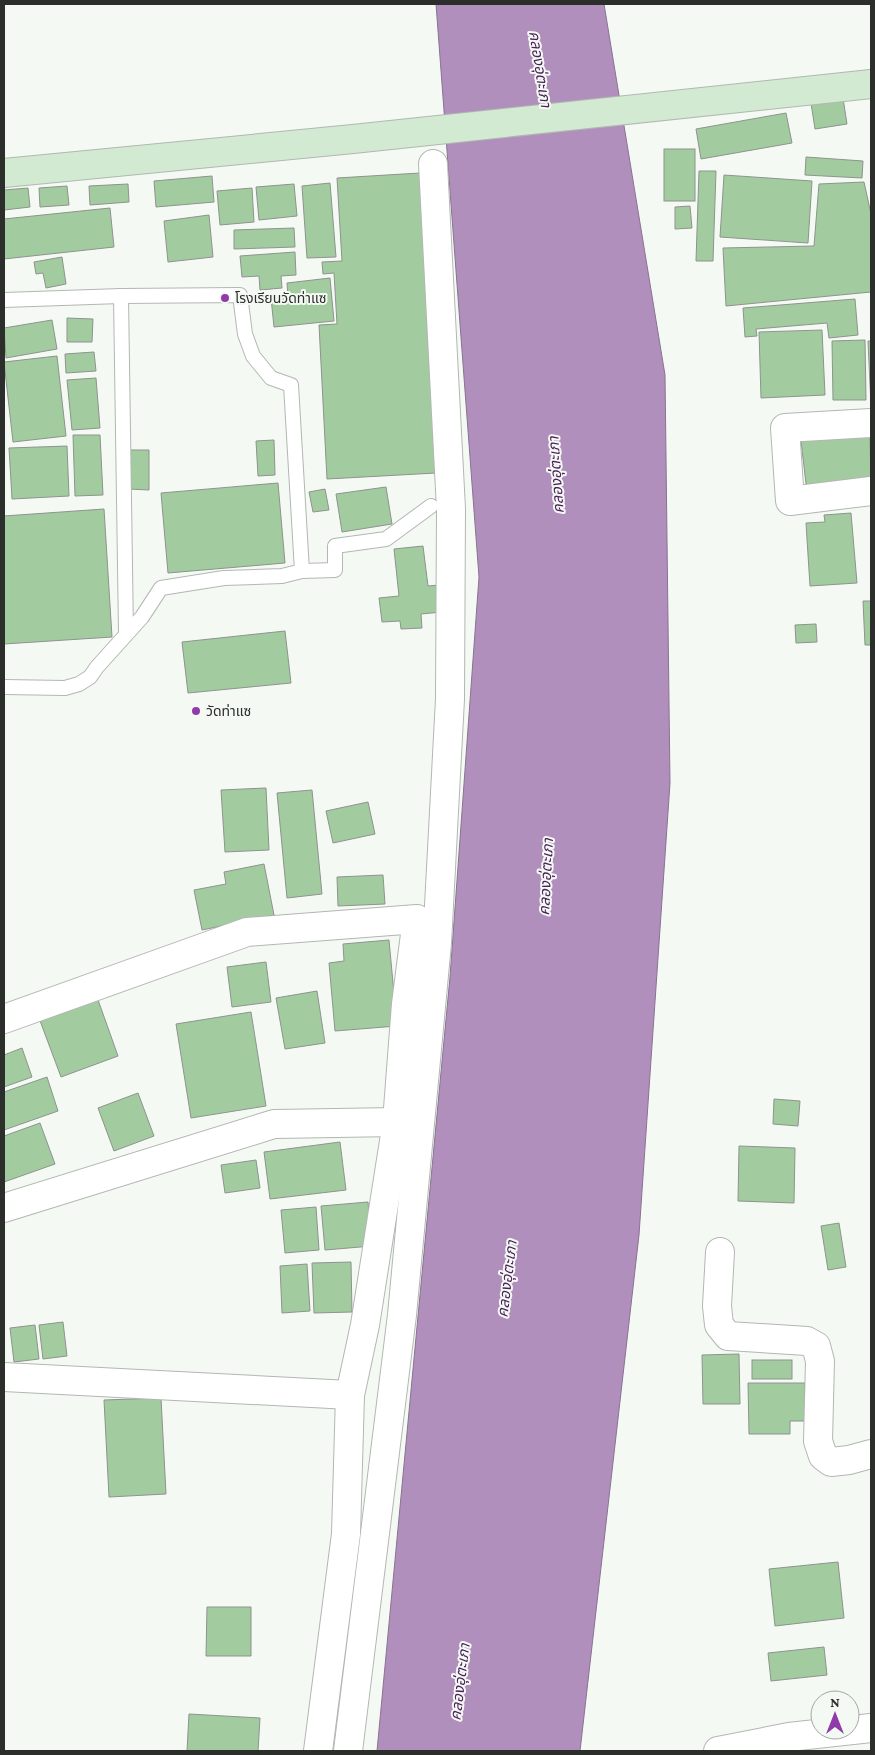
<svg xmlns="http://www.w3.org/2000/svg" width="875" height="1755" viewBox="0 0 875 1755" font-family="'Crimson Pro','Noto Sans Thai',serif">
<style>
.water{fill:#b18fbd;stroke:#897292}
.building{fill:#a2cca0;stroke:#8e938e}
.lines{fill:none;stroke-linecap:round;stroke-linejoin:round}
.lane-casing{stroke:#b2b7b2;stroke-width:16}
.street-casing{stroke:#b2b7b2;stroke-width:30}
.secondary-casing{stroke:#b2b7b2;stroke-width:30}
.lane{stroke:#fff;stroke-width:14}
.street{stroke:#fff;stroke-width:28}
.secondary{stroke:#d1ead1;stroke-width:28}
.poi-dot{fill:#8f3caa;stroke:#f4f9f4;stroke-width:2}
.labels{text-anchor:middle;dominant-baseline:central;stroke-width:4;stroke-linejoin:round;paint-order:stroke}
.poi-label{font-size:14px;fill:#2c2e2c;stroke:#f4f9f4;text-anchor:start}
.water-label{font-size:15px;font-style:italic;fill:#4b2159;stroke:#f4f9f4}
</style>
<rect width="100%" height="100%" fill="#f4f9f4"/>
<path class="water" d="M 436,4 L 604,4 L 665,375 L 670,783 L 639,1235 L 580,1751 L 377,1751 L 450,977 L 479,577 Z"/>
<g class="building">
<path d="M 843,98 L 847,124 L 815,129 L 811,103 Z"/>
<path d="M 786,113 L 792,143 L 701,159 L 696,129 Z"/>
<rect x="664" y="149" width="31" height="52"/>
<path d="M 806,157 L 863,161 L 862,178 L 805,175 Z"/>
<path d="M 699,171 L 716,171 L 713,261 L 696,261 Z"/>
<path d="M 420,173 L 436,473 L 327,479 L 319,325 L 337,324 L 334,273 L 323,274 L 322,262 L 342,261 L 337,178 Z"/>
<path d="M 724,175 L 812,181 L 808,243 L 720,237 Z"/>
<path d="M 212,176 L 214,202 L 156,207 L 154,181 Z"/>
<path d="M 864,182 L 871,214 L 871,292 L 726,306 L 723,248 L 814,246 L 819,184 Z"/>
<path d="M 330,183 L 336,257 L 307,258 L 302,186 Z"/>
<path d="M 128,184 L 129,202 L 90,205 L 89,186 Z"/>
<path d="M 294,184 L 297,216 L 259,220 L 256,187 Z"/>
<path d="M 67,186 L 69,205 L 40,207 L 39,188 Z"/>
<path d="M 28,188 L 30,207 L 4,210 L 4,190 Z"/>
<path d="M 252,188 L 254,222 L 220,225 L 217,191 Z"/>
<path d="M 690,206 L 692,228 L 675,229 L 675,207 Z"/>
<path d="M 110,208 L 114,247 L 4,259 L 4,219 Z"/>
<path d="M 209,215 L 213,257 L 168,262 L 164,221 Z"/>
<path d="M 294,228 L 295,247 L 234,249 L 234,230 Z"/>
<path d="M 295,252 L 296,275 L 281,276 L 282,288 L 260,290 L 259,276 L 242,277 L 240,256 Z"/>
<path d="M 62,257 L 66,284 L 46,288 L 43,273 L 36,274 L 34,262 Z"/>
<path d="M 330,278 L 334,321 L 274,327 L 271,298 L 288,296 L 287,283 Z"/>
<path d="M 855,299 L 858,335 L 829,338 L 827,323 L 756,329 L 757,336 L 745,337 L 743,308 Z"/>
<path d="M 67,318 L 93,319 L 92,342 L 67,342 Z"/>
<path d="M 52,320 L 57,349 L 6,358 L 4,328 Z"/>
<path d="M 822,330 L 825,395 L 761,398 L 759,332 Z"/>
<path d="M 865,340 L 866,400 L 833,400 L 832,341 Z"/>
<path d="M 868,341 L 871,341 L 871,406 Z"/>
<path d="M 94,352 L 96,371 L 66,373 L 65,354 Z"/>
<path d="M 57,356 L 66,436 L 13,442 L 4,362 Z"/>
<path d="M 96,378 L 100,428 L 72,430 L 67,380 Z"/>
<path d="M 870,434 L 871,485 L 807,492 L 801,441 Z"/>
<path d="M 73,435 L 100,435 L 103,495 L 75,496 Z"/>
<path d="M 274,440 L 275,475 L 258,476 L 256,441 Z"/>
<path d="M 67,446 L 69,496 L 12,499 L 9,448 Z"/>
<path d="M 129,450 L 149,450 L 149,490 L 129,489 Z"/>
<path d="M 278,483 L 285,563 L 168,573 L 161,493 Z"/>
<path d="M 386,487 L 392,524 L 342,532 L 336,494 Z"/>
<path d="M 325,489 L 329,510 L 313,512 L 309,492 Z"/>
<path d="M 104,509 L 112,637 L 4,644 L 4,516 Z"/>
<path d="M 851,513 L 857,583 L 810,586 L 806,523 L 825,522 L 824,515 Z"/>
<path d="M 423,546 L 428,586 L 439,585 L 442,612 L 421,614 L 422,628 L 401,629 L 400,621 L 382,622 L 379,598 L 399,596 L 394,549 Z"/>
<path d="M 863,601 L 871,601 L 871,645 L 865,645 Z"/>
<path d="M 816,624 L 817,642 L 796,643 L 795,625 Z"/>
<path d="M 285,631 L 291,683 L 188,693 L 182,642 Z"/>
<path d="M 266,788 L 269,850 L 225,852 L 221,790 Z"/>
<path d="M 312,790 L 322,894 L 287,898 L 277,793 Z"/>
<path d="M 368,802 L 375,834 L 333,843 L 326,811 Z"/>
<path d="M 264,864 L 274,915 L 202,930 L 194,890 L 226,884 L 224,872 Z"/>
<path d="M 383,875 L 385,904 L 338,906 L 337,877 Z"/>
<path d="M 389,940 L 397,1026 L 335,1031 L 329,963 L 344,961 L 343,944 Z"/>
<path d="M 266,962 L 271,1002 L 232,1007 L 227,967 Z"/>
<path d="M 317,991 L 325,1043 L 285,1049 L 276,998 Z"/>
<path d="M 97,997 L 118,1056 L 61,1077 L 39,1018 Z"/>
<path d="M 251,1012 L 266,1106 L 191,1118 L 176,1024 Z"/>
<path d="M 22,1048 L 32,1077 L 4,1087 L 4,1055 Z"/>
<path d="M 47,1077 L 58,1111 L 4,1130 L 4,1092 Z"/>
<path d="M 138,1093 L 154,1136 L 114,1151 L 98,1108 Z"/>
<path d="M 774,1099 L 800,1101 L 798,1126 L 773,1124 Z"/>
<path d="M 40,1123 L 55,1164 L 4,1182 L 4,1136 Z"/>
<path d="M 340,1142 L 346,1190 L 270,1199 L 264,1152 Z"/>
<path d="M 739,1146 L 795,1148 L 794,1203 L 738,1201 Z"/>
<path d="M 256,1160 L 260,1188 L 225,1193 L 221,1165 Z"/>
<path d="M 368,1202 L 372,1246 L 325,1250 L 321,1206 Z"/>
<path d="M 316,1207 L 319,1250 L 285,1253 L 281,1210 Z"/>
<path d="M 839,1223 L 846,1267 L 828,1270 L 821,1226 Z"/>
<path d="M 351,1262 L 352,1312 L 314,1313 L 312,1263 Z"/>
<path d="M 307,1264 L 310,1311 L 282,1313 L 280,1266 Z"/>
<path d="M 63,1322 L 67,1356 L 43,1359 L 39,1325 Z"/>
<path d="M 35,1325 L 39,1359 L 14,1362 L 10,1328 Z"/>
<path d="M 739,1354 L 740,1404 L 703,1404 L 702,1355 Z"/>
<rect x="752" y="1360" width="40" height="19"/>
<path d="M 748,1383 L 805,1383 L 805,1421 L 790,1421 L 790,1434 L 749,1434 Z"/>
<path d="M 161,1398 L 166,1494 L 109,1497 L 104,1400 Z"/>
<path d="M 838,1562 L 844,1618 L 775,1626 L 769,1569 Z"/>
<path d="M 207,1607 L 251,1607 L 251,1656 L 206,1656 Z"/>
<path d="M 824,1647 L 827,1675 L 771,1681 L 768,1653 Z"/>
<path d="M 189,1714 L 260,1718 L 258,1751 L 187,1751 Z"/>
</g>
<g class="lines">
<defs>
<g id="lane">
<path d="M 121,296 L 126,633"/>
<path d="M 4,300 L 121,296 L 240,295 L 245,334 L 253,356 L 271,378 L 291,385 L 302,571 L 282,576 L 224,578 L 161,588 L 142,617 L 97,667 L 90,677 L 79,684 L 65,688 L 4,687"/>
<path d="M 302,571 L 335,570 L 335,546 L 386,539 L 431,506"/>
</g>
<g id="street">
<path d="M 871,423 L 785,428 L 790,501 L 871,491"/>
<path d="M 4,1019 L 247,932 L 417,919 L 406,1004 L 397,1122 L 365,1325 L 350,1395 L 346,1534 L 318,1751"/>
<path d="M 4,1208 L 274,1124 L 397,1122"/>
<path d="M 720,1252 L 717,1306 L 719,1325 L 728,1336 L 807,1341 L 816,1346 L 820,1361 L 818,1441 L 823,1456 L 831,1462 L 849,1460 L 871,1454"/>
<path d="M 4,1377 L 350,1395"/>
<path d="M 348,1751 L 402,1315 L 437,943 L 450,699 L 451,509 L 433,164"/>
<path d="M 718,1751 L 789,1737 L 871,1728"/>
</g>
<path id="secondary" d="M 4,173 L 353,139 L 871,84"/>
</defs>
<use href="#lane" class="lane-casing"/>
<use href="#street" class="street-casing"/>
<use href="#secondary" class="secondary-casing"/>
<use href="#lane" class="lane"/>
<use href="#street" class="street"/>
<use href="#secondary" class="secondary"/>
</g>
<g class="poi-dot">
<circle cx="225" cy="298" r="5"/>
<circle cx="196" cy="711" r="5"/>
</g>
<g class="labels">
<g class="poi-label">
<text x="235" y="298">โรงเรียนวัดท่าแซ</text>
<text x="206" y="711">วัดท่าแซ</text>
</g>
<g class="water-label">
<text transform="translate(540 69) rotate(81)">คลองอุ่ตะเภา</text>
<text transform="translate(556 475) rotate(-94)">คลองอุ่ตะเภา</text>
<text transform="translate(546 877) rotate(-87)">คลองอุ่ตะเภา</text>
<text transform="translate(507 1279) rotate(-83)">คลองอุ่ตะเภา</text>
<text transform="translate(460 1682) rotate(-83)">คลองอุ่ตะเภา</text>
</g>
</g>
<rect width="875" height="1755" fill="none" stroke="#2c2e2c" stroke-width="10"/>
<g transform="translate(835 1715)"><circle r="24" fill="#f4f9f4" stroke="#a4a8a4"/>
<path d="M0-4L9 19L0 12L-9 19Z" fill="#8f3caa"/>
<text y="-8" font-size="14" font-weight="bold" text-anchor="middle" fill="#2c2e2c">N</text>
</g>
</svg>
